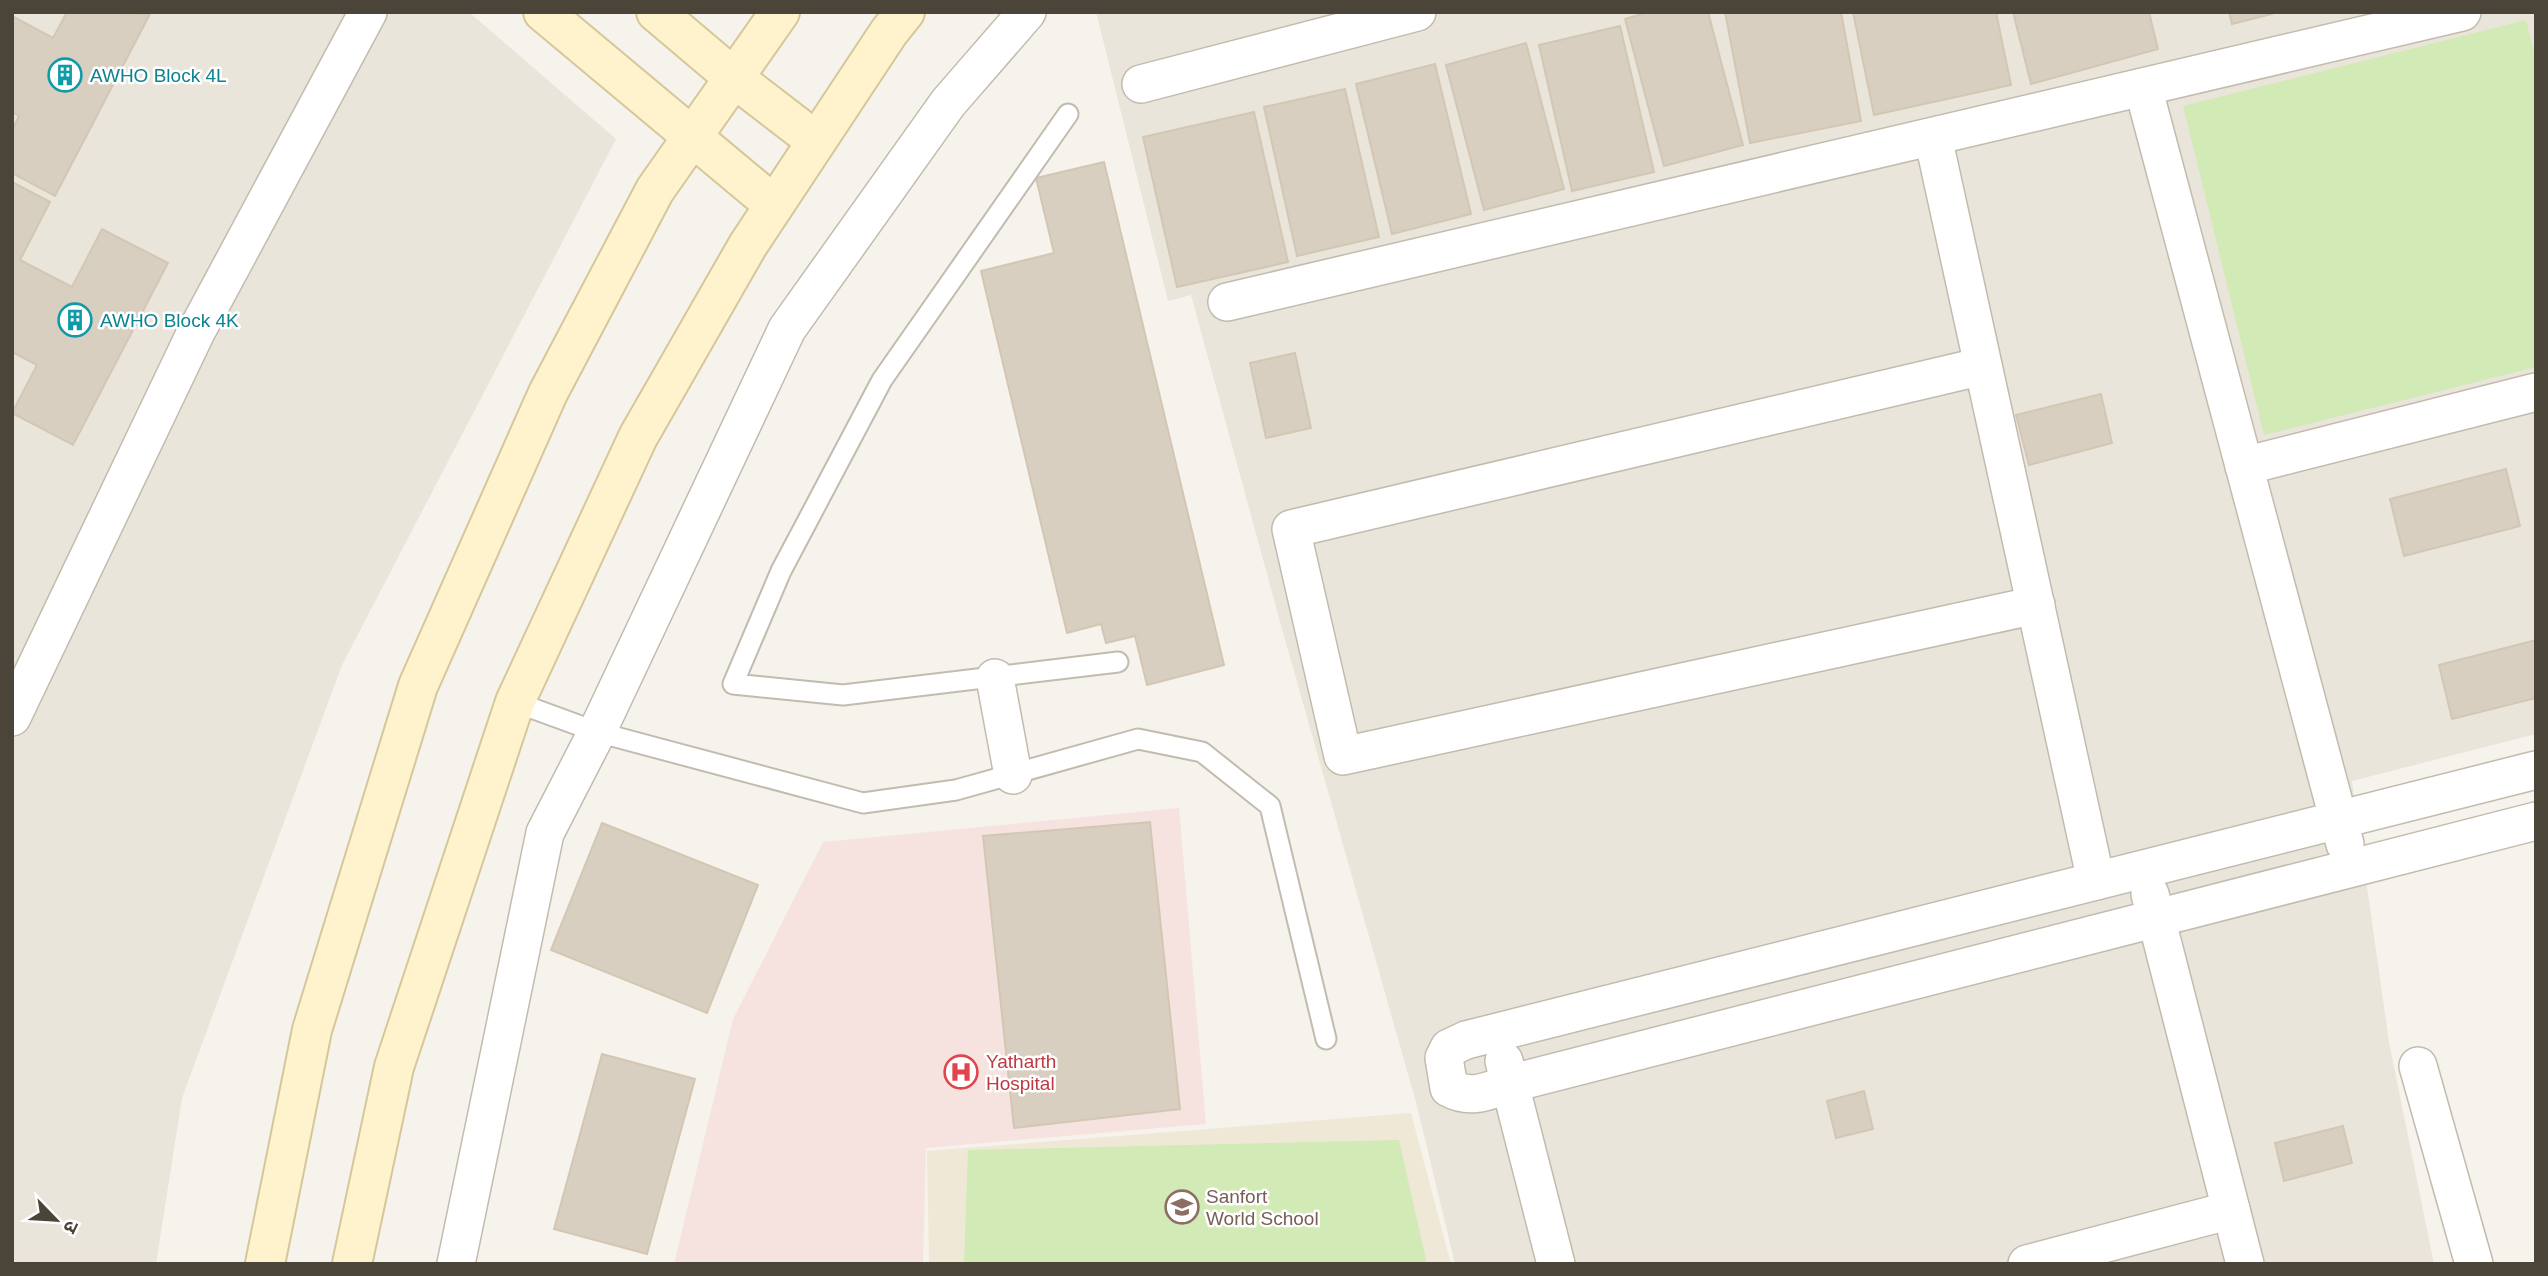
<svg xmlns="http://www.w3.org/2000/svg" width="2548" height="1276" viewBox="0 0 2548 1276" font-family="Arial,'Noto Sans Devanagari',sans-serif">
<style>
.residential{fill:#eae5da}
.education{fill:#efe8d6}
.medical{fill:#f6e3e0}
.green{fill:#d2eab5}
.building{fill:#d8cfc1;stroke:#d3c7b4;stroke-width:2}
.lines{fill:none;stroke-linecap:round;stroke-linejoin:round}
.lane-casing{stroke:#c2bbae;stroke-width:23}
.street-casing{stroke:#c2bbae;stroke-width:40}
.secondary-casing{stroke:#d6c79b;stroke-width:42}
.lane{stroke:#fff;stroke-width:19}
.street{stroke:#fff;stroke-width:37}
.secondary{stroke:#fff3cd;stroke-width:38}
.labels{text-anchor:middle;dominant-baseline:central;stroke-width:5;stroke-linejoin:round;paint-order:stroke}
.culture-label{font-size:19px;fill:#0d838f;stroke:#fff;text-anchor:start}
.health-label{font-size:19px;fill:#be3a42;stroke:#fff;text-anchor:start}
.education-label{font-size:19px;fill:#785e54;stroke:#fff;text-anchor:start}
</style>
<rect width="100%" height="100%" fill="#f6f3ec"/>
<g class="residential">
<path d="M 12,12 L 469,12 L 616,139 L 342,665 L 182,1098 L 156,1264 L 12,1264 Z"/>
<path d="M 1096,12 L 2536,12 L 2536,734 L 2352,781 L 2389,1042 L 2434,1264 L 1455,1264 L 1417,1106 L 1282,629 L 1191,295 L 1168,301 Z"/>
</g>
<path class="education" d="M 1411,1113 L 1451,1264 L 929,1264 L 927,1151 Z"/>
<path class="medical" d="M 1179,808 L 1206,1124 L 926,1148 L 923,1264 L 674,1264 L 733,1019 L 823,842 Z"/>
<g class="green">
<path d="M 2526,20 L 2536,60 L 2536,367 L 2264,435 L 2183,106 Z"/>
<path d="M 1399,1140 L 1427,1264 L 964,1264 L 968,1150 Z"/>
</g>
<g class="building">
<path d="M 67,12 L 150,14 L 55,196 L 12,173 L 12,130 L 19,116 L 12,112 L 12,16 L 53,38 Z"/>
<path d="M 1649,12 L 1708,12 L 1743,145 L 1664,166 L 1625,19 Z"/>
<path d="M 1725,12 L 1841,12 L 1861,121 L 1750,143 Z"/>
<path d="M 1853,12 L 1996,12 L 2011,85 L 1874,115 Z"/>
<path d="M 2013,12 L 2149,12 L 2158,49 L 2031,84 Z"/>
<path d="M 2229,12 L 2272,12 L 2272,14 L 2232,24 Z"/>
<path d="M 1620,26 L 1654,172 L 1572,191 L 1539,45 Z"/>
<path d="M 1526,43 L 1564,189 L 1484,210 L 1446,65 Z"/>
<path d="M 1435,64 L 1471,214 L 1392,234 L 1356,84 Z"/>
<path d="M 1345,89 L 1379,237 L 1297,256 L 1264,107 Z"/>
<path d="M 1254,112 L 1288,262 L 1177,287 L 1143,137 Z"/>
<path d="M 1104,162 L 1224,665 L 1147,685 L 1135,636 L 1106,643 L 1101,624 L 1067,633 L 981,271 L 1054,253 L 1036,178 Z"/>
<path d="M 12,182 L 50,202 L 20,260 L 72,287 L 102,229 L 168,263 L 73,445 L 12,413 L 37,365 L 12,352 Z"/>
<path d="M 1295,353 L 1311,428 L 1266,438 L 1250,363 Z"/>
<path d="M 2101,394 L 2112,443 L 2029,465 L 2016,415 Z"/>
<path d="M 2506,469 L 2520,526 L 2404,556 L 2390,499 Z"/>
<path d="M 2536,640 L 2536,698 L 2452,719 L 2439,665 Z"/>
<path d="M 1150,822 L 1180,1109 L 1014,1128 L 983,836 Z"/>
<path d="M 602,823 L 758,885 L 707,1013 L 551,950 Z"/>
<path d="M 602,1054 L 695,1079 L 647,1254 L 554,1229 Z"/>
<path d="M 1864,1091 L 1873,1129 L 1836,1138 L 1827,1101 Z"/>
<path d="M 2343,1126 L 2352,1163 L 2284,1181 L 2275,1143 Z"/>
</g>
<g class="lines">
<defs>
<g id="lane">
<path d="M 1068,114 L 882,380 L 781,571 L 733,684 L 843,695 L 1118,662"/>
<path d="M 515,702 L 597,732 L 863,803 L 956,790 L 1138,739 L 1202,752 L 1270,806 L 1326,1039"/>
</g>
<g id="street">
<path d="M 1141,84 L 1417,12"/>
<path d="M 2143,87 L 2345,844"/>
<path d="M 1933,137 L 2096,881"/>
<path d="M 1227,302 L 2462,12"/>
<path d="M 1983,366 L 1291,529 L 1343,756 L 2036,605"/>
<path d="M 2244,466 L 2536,392"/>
<path d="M 995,678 L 1013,775"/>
<path d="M 12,717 L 196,332 L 368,12"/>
<path d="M 2536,770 L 1466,1040 L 1449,1048 L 1444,1058 L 1449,1088 C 1471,1100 1488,1091 1509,1084 L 2536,821"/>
<path d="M 2150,894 L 2245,1264"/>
<path d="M 1504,1061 L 1556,1264"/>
<path d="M 2418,1066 L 2474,1264"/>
<path d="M 456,1264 L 545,833 L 597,732 L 787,329 L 948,103 L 1027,12"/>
<path d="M 2027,1264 L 2231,1210"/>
</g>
<g id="secondary">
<path d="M 543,12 L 774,205"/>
<path d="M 656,12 L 734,78 L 816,141"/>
<path d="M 265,1264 L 312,1030 L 418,686 L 548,393 L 655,190 L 780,12"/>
<path d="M 352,1264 L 394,1067 L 515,702 L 638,437 L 748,245 L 889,32 L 905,12"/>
</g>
</defs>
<use href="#lane" class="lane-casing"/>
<use href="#street" class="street-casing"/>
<use href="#secondary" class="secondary-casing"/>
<use href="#lane" class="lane"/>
<use href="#street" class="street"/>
<use href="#secondary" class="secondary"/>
</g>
<defs>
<symbol id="building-ring" viewBox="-11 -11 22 22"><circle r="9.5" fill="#fff" stroke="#0f9aa8" stroke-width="1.5"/><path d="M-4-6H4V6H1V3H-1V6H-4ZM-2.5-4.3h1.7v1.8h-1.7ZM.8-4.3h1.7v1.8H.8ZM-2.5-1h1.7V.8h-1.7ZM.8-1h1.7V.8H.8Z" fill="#0f9aa8"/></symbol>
<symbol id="hospital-ring" viewBox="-11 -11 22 22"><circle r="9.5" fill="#fff" stroke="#e0444e" stroke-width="1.5"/><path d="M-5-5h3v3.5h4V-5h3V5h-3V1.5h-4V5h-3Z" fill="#e0444e"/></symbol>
<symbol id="school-ring" viewBox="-11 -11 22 22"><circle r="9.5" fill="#fff" stroke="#8d6e63" stroke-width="1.5"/><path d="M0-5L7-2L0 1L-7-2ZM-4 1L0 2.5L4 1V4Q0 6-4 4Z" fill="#8d6e63"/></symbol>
</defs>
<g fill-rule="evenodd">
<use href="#building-ring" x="46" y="56" width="38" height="38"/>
<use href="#building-ring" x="56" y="301" width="38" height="38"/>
<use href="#hospital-ring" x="942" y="1053" width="38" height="38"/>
<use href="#school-ring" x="1163" y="1188" width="38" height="38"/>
</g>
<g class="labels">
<g class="culture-label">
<text x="90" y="75">AWHO Block 4L</text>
<text x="100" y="320">AWHO Block 4K</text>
</g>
<g class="health-label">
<text x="986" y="1061">Yatharth<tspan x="986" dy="22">Hospital</tspan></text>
</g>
<g class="education-label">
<text x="1206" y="1196">Sanfort<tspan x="1206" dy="22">World School</tspan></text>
</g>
</g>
<rect width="2548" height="1276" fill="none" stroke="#4b4439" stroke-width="28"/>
<g transform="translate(56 1220) rotate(115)" stroke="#ffffff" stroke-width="5" paint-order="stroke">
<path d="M0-5L12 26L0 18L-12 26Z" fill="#4b4439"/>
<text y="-10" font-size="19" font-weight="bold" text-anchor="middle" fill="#4b4439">उ</text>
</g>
</svg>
